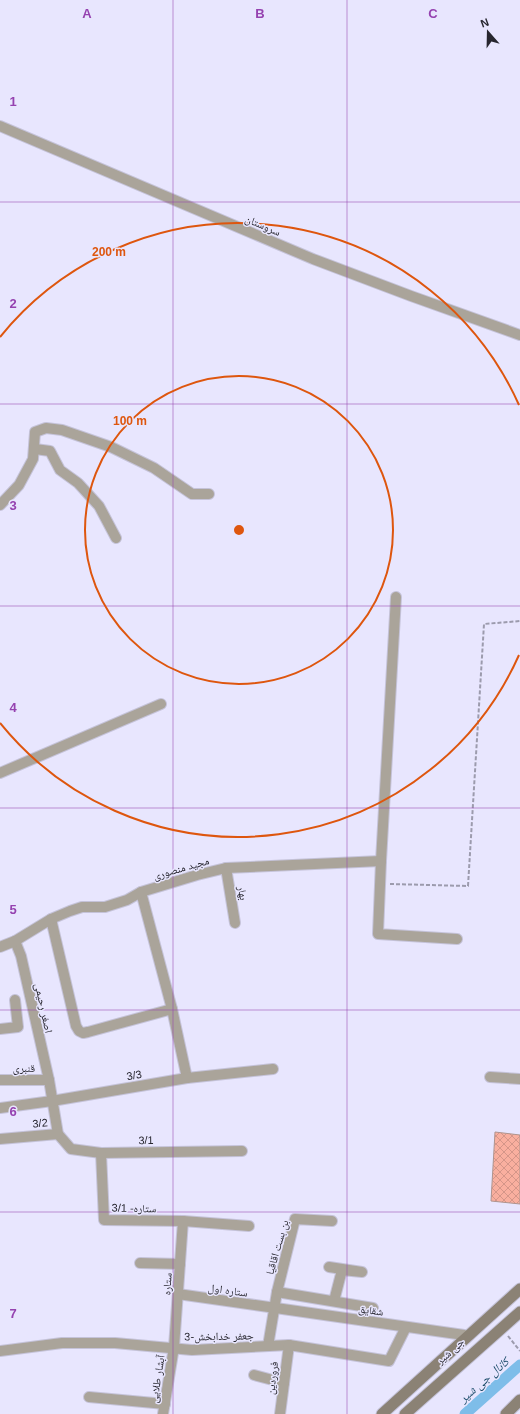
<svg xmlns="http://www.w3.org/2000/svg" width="520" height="1414" viewBox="0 0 520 1414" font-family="Arial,'Noto Naskh Arabic',sans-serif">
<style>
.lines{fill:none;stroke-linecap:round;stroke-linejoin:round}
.canal{stroke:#7ebde9;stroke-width:11}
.building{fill:url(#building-cross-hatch);stroke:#af948e}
.minor-casing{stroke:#c5c3d9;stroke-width:12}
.secondary-casing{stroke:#c5c3d9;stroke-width:13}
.path{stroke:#9c9bad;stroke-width:2;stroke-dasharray:4 2;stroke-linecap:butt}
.minor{stroke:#aaa49a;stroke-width:10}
.secondary{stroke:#8b8275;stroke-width:11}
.grid{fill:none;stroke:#9542b0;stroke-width:1;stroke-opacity:0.55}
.ring{fill:none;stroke:#de560e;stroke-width:2}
.labels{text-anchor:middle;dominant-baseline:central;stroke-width:3;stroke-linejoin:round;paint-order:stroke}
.street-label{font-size:11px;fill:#27262f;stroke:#e8e6fe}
.water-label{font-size:12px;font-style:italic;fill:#1a4b69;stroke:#e8e6fe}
.grid-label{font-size:13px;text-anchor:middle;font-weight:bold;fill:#9542b0;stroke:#e8e6fe;stroke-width:3;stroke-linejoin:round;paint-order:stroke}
.centre{fill:#de560e;stroke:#e8e6fe;stroke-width:2}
.ring-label{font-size:12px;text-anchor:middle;font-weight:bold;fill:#de560e;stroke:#e8e6fe;stroke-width:3;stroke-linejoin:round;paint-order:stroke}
</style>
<defs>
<pattern id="building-cross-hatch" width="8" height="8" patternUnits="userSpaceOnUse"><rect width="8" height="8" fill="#f9af9f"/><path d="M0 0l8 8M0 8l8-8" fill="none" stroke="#d59689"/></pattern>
</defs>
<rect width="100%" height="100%" fill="#e8e6fe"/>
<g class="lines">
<path class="canal" d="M 465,1414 L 520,1365"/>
</g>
<path class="building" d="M 495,1132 L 520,1135 L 520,1204 L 491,1201 Z"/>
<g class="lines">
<defs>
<g id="minor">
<path d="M 0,126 L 313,259 L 411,296 L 520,335"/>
<path d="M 35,449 L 50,451 L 60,470 L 78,483 L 99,506 L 116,538"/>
<path d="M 0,505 L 19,485 L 33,459 L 35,432 L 46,428 L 62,430 L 111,447 L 154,468 L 192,494 L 209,494"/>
<path d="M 396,597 L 381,861 L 378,934 L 457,939"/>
<path d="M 0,773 L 161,704"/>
<path d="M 226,868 L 235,923"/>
<path d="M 141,892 L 172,1009 L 187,1078"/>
<path d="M 51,919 L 76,1026 L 79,1031 L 83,1033 L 88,1032 L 172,1009"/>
<path d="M 15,941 L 21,956 L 49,1080 L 58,1134 L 71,1149 L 101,1153 L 242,1151"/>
<path d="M 0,947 L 15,941 L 51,919 L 70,911 L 82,907 L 105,907 L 127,900 L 141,892 L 197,875 L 226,868 L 381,861"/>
<path d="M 0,1029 L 18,1027 L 15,1000"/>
<path d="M 490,1077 L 520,1079"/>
<path d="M 0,1080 L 49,1080"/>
<path d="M 0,1108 L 52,1101 L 187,1078 L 273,1069"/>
<path d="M 0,1139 L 58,1134"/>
<path d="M 101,1153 L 104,1220 L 183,1221 L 249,1226"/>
<path d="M 140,1263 L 180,1264"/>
<path d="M 329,1267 L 362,1272 L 342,1270 L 334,1301"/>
<path d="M 277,1292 L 373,1308"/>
<path d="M 178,1294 L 464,1335"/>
<path d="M 268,1346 L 277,1292 L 295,1219 L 332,1221"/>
<path d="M 0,1351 L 62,1343 L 115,1343 L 192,1350 L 289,1345 L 389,1361 L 406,1327"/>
<path d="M 254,1375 L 284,1383"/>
<path d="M 89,1397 L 165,1404"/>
<path d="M 163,1414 L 174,1347 L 183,1221"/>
<path d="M 280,1414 L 289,1345"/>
</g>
<g id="secondary">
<path d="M 382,1414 L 520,1289"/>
<path d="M 405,1414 L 520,1312"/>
<path d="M 506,1414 L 520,1400"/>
</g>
</defs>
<use href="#minor" class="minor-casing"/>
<use href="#secondary" class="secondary-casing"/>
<g class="path">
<path d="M 390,884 L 468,886 L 484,624 L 520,621"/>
<path d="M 508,1336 L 520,1351"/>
</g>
<use href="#minor" class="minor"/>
<use href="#secondary" class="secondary"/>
</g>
<path class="grid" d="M 173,0 L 173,1414M 347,0 L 347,1414M 0,202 L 520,202M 0,404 L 520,404M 0,606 L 520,606M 0,808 L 520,808M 0,1010 L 520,1010M 0,1212 L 520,1212"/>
<g class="ring">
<circle cx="239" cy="530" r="154"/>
<path d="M519 655A307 307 0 0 1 0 723M0 337A307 307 0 0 1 519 405"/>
</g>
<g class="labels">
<g class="street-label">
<text transform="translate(263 225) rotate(23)">سروستان</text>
<text transform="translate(181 868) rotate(-16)">مجید منصوری</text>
<text transform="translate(243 893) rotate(80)">بهار</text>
<text transform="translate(44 1008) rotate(78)">اصغر رحیمی</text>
<text x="24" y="1068">قنبری</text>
<text transform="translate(134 1075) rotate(-10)">3/3</text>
<text transform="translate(40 1123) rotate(-5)">3/2</text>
<text transform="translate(146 1140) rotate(-1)">3/1</text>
<text transform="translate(134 1208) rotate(1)">ستاره- 3/1</text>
<text transform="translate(277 1247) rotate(-74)">بن بست اقاقیا</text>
<text transform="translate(167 1284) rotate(-86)">ستاره</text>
<text transform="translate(228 1290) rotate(8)">ستاره اول</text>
<text transform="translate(371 1310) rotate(8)">شقایق</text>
<text transform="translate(219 1336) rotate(-1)">جعفر خدابخش-3</text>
<text transform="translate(450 1351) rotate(-42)">جی شیر</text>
<text transform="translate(272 1378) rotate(-83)">فروردین</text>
<text transform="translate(157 1379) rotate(-81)">آبشار طلایی</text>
</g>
<g class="water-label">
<text transform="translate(484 1380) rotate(-41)">کانال جی شیر</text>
</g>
</g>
<g class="grid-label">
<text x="87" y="18">A</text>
<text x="260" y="18">B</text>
<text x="433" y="18">C</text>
<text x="13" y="106">1</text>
<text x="13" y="308">2</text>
<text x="13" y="510">3</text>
<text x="13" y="712">4</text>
<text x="13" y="914">5</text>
<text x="13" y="1116">6</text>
<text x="13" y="1318">7</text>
</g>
<circle cx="239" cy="530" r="6" class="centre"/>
<g class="ring-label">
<text x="109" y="256">200 m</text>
<text x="130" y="425">100 m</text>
</g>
<g transform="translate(488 32) rotate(340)" stroke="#e8e6fe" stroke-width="3" paint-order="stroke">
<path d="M0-3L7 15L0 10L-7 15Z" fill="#27262f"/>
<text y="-6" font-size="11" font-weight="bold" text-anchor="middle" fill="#27262f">N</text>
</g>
</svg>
